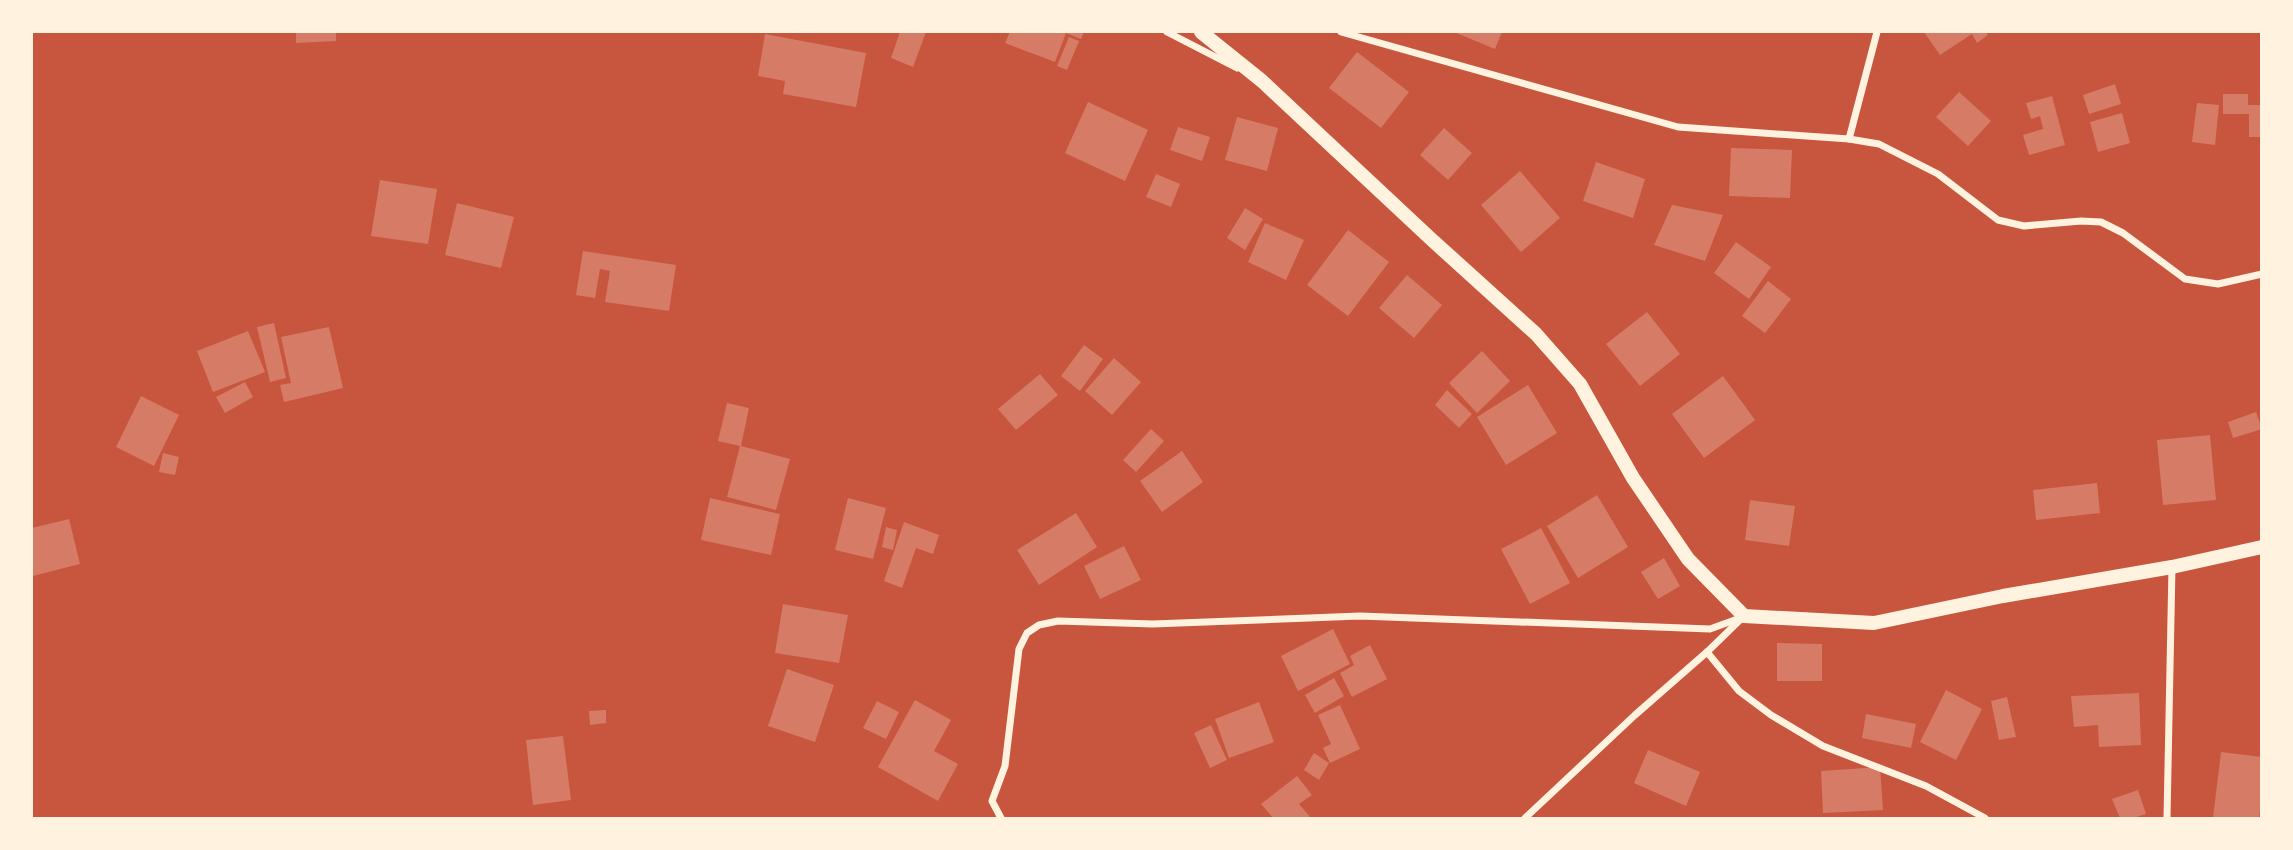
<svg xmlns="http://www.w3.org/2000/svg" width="2293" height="850" viewBox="0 0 2293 850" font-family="'Noto Sans',sans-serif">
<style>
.building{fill:#d67c66}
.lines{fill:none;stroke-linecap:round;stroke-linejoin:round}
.minor{stroke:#fff3e0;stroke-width:7}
.secondary{stroke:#fff3e0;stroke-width:14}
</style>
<rect width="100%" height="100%" fill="#c8553d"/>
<g class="building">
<path d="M 296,32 L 336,32 L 336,41 L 296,43 Z"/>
<path d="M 900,32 L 926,32 L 913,67 L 891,58 Z"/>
<path d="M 1010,32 L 1084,32 L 1081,39 L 1066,33 L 1055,62 L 1005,43 Z"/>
<path d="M 1454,32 L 1502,32 L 1495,49 Z"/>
<path d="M 1924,32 L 1986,32 L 1988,35 L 1977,43 L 1972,34 L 1940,55 Z"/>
<path d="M 765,34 L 866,53 L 856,107 L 783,94 L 785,81 L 758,76 Z"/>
<path d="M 1069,37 L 1079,41 L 1067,70 L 1057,66 Z"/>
<path d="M 1357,52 L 1409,92 L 1381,128 L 1329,88 Z"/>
<path d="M 2115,84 L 2121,104 L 2089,114 L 2083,95 Z"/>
<path d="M 1959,92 L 1991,121 L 1968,146 L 1936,117 Z"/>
<path d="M 2223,94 L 2248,94 L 2248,105 L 2262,105 L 2262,137 L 2249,137 L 2249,114 L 2223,114 Z"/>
<path d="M 2052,96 L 2065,145 L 2029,155 L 2023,135 L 2043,129 L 2040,116 L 2031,119 L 2026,103 Z"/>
<path d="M 1088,102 L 1148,130 L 1125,181 L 1065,153 Z"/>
<path d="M 2197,103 L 2219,105 L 2215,145 L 2192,142 Z"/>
<path d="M 2122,113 L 2130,143 L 2098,152 L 2090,122 Z"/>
<path d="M 1237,117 L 1278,128 L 1267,171 L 1225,160 Z"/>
<path d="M 1178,127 L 1210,137 L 1202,161 L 1170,150 Z"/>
<path d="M 1444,128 L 1472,153 L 1448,180 L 1420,155 Z"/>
<path d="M 1731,148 L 1792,150 L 1790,198 L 1729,196 Z"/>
<path d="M 1596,162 L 1645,179 L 1633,218 L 1583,201 Z"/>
<path d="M 1520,171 L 1560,218 L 1521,252 L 1481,205 Z"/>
<path d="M 1156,174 L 1180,184 L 1171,207 L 1146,197 Z"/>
<path d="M 380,180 L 437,189 L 428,244 L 371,236 Z"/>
<path d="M 457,203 L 514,217 L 501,268 L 445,255 Z"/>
<path d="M 1672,205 L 1723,215 L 1705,261 L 1654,245 Z"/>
<path d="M 1245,208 L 1263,219 L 1245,250 L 1227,238 Z"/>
<path d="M 1265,223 L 1304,240 L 1286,280 L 1248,262 Z"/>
<path d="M 1348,230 L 1389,262 L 1348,316 L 1307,285 Z"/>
<path d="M 1736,242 L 1771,267 L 1749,299 L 1714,273 Z"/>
<path d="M 583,251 L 676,265 L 669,311 L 605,302 L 610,271 L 600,269 L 595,298 L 576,295 Z"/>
<path d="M 1407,275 L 1442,305 L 1414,338 L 1379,308 Z"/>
<path d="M 1768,281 L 1791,299 L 1765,333 L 1742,316 Z"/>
<path d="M 1647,312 L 1680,354 L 1640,386 L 1606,344 Z"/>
<path d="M 274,323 L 286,378 L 270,382 L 257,327 Z"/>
<path d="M 329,327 L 343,388 L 284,402 L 280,385 L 291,383 L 281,337 Z"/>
<path d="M 248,331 L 265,372 L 213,392 L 197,351 Z"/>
<path d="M 1084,345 L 1103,359 L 1080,391 L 1061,376 Z"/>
<path d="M 1482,351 L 1510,381 L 1477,413 L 1449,383 Z"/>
<path d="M 1114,358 L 1141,382 L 1112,415 L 1085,391 Z"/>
<path d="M 1040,374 L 1058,395 L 1016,430 L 998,409 Z"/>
<path d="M 1723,376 L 1755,420 L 1704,458 L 1672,414 Z"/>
<path d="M 245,382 L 253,397 L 225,413 L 216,397 Z"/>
<path d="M 1528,385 L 1557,433 L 1506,465 L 1477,417 Z"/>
<path d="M 1447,390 L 1472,414 L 1459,428 L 1435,405 Z"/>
<path d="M 141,396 L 179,415 L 154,466 L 116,447 Z"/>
<path d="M 727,403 L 749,408 L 741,446 L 790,459 L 776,510 L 727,497 L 740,446 L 718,441 Z"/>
<path d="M 2256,412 L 2262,429 L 2233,438 L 2228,422 Z"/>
<path d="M 1151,429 L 1164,441 L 1136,472 L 1123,460 Z"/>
<path d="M 2210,435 L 2216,500 L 2163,505 L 2157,440 Z"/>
<path d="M 1182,451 L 1203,482 L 1162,512 L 1140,481 Z"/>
<path d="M 163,453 L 179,457 L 175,475 L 159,472 Z"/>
<path d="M 2097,483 L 2100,513 L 2036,520 L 2033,490 Z"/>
<path d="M 1597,495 L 1628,547 L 1578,578 L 1547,526 Z"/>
<path d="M 710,498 L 780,514 L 771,555 L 701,540 Z"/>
<path d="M 848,498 L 886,508 L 873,559 L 835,550 Z"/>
<path d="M 1750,500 L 1795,506 L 1789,546 L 1745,540 Z"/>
<path d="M 1076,513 L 1097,547 L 1039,585 L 1017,550 Z"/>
<path d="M 69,519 L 80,564 L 33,576 L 32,528 Z"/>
<path d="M 904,522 L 939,535 L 933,554 L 916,548 L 902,588 L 884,581 Z"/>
<path d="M 886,527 L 897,530 L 893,550 L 882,547 Z"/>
<path d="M 1541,528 L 1570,583 L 1530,604 L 1501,549 Z"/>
<path d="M 1124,546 L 1141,580 L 1100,599 L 1084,566 Z"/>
<path d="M 1664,558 L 1680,586 L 1658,599 L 1641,572 Z"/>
<path d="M 783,604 L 848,615 L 839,663 L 775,653 Z"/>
<path d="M 1333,629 L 1350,664 L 1298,691 L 1281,656 Z"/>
<path d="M 1777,643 L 1822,644 L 1822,681 L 1777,681 Z"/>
<path d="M 1370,645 L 1387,679 L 1352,697 L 1340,673 L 1354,665 L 1350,656 Z"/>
<path d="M 787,669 L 834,685 L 815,742 L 768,726 Z"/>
<path d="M 1334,678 L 1344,696 L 1315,713 L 1305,695 Z"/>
<path d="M 1946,690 L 1982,709 L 1956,760 L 1920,742 Z"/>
<path d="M 2139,693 L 2141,745 L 2099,747 L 2098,725 L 2074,727 L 2071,696 Z"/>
<path d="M 2007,697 L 2016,737 L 1999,740 L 1991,701 Z"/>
<path d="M 915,700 L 951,720 L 934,751 L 958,764 L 938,801 L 878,767 Z"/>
<path d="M 877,701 L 899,712 L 886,739 L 863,728 Z"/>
<path d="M 1259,702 L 1274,742 L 1229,758 L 1215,719 Z"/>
<path d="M 1340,705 L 1360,749 L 1330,763 L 1323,748 L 1331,744 L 1318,715 Z"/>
<path d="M 606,710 L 606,723 L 590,725 L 589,711 Z"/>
<path d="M 1866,714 L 1916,724 L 1911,748 L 1862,738 Z"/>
<path d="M 1211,725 L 1227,760 L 1210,768 L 1194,733 Z"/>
<path d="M 563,736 L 571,800 L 533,805 L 526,740 Z"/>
<path d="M 1648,750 L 1700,772 L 1686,806 L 1634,783 Z"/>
<path d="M 2221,752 L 2262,757 L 2262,798 L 2259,818 L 2213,818 Z"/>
<path d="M 1314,753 L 1329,763 L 1319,780 L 1304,770 Z"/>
<path d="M 1880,767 L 1883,810 L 1823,813 L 1821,771 Z"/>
<path d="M 1297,776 L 1312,795 L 1299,804 L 1311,818 L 1273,818 L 1261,804 Z"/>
<path d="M 2138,790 L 2146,814 L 2133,818 L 2120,818 L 2112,799 Z"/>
</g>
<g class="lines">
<g class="minor">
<path d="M 1167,32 L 1237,68"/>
<path d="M 1341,32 L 1678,127 L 1849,139 L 1879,144 L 1938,174 L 1998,220 L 2024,226 L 2081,221 L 2101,222 L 2123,233 L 2185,279 L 2218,284 L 2262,274"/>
<path d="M 1849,139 L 1877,32"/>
<path d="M 1707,652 L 1739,691 L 1771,715 L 1823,746 L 1926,786 L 1985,818"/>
<path d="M 1001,818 L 992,801 L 1005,766 L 1019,649 L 1027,633 L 1039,625 L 1058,621 L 1153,624 L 1360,616 L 1710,629 L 1743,617"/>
<path d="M 1525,818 L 1635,715 L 1707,652 L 1741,619"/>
<path d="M 2167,818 L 2172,567"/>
</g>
<path class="secondary" d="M 1201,32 L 1262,81 L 1431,239 L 1536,334 L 1580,384 L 1633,478 L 1688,559 L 1744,616 L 1874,623 L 2003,596 L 2172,567 L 2262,547"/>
</g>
<rect width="2293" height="850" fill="none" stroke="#fff3e0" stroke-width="66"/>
</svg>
